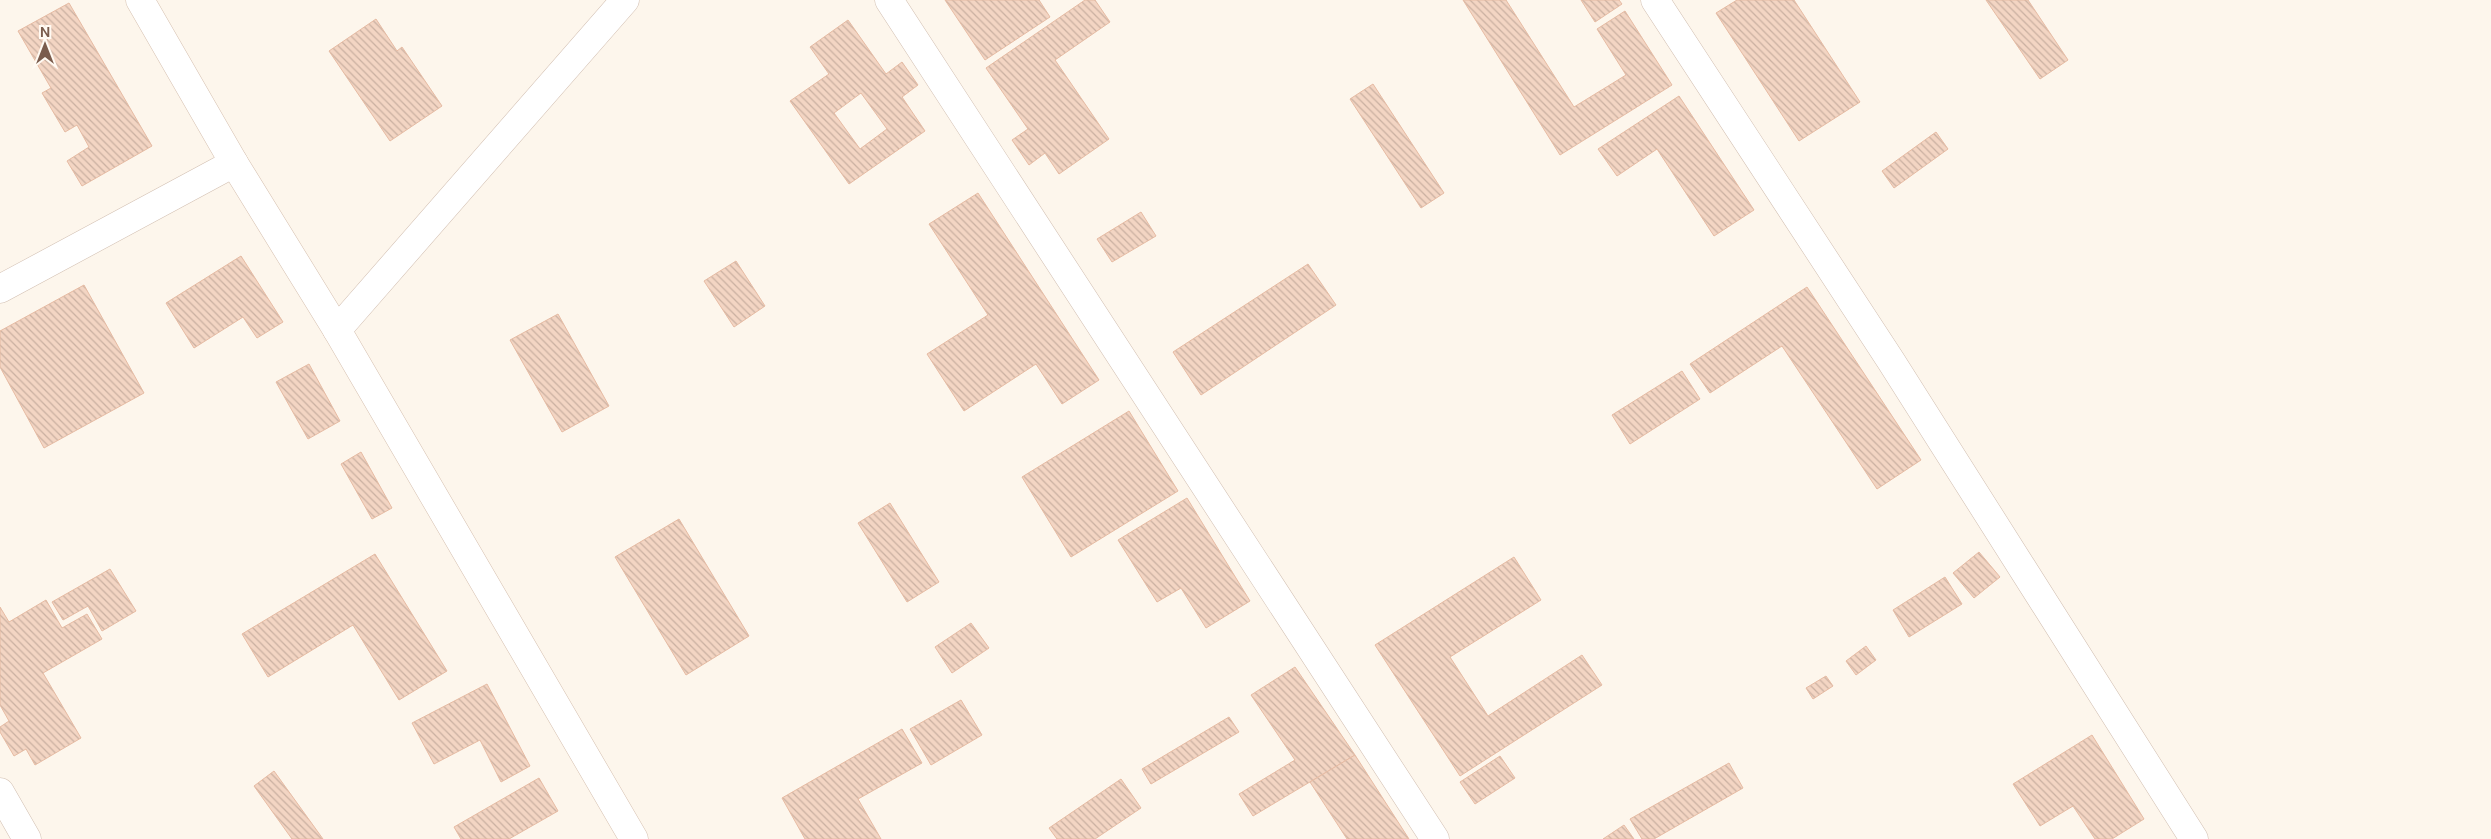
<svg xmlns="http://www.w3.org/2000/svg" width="2491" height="839" viewBox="0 0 2491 839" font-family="'DM Sans',sans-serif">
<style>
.building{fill:url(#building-back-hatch);stroke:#e6bba3;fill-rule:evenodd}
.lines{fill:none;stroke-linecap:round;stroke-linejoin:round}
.minor-casing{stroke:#d1beb0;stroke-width:29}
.secondary-casing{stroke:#d6c0b0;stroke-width:29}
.minor{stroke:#fff;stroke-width:28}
.secondary{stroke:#fff;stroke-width:28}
</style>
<defs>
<pattern id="building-back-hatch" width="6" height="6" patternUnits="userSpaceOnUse" patternTransform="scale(1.25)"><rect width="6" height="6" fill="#f3d5c3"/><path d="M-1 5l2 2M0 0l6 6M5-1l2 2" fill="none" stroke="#cab0a1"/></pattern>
</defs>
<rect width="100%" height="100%" fill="#fdf6ec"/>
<g class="building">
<path d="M 945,0 L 1039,0 L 1050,17 L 985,60 Z"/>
<path d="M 1085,0 L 1095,0 L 1110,22 L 1055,60 L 1109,139 L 1059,174 L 1045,153 L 1029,165 L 1012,140 L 1028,129 L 986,68 Z"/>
<path d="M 1463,0 L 1506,0 L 1574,107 L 1626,75 L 1597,29 L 1625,11 L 1672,85 L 1560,155 Z"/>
<path d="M 1581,0 L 1619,0 L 1622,4 L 1595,22 Z"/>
<path d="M 1737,0 L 1794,0 L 1860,102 L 1799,141 L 1716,13 Z"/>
<path d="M 1986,0 L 2028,0 L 2068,60 L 2040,79 Z"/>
<path d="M 69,3 L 152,146 L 82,186 L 67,161 L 89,147 L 77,125 L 65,132 L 42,93 L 51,88 L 18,31 Z"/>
<path d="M 376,19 L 397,51 L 402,47 L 442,106 L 390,141 L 329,51 Z"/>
<path d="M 848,20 L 886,74 L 902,62 L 918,85 L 902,97 L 925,131 L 849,184 L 790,101 L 829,74 L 810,47 ZM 861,93 L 887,129 L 860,149 L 834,113 Z"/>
<path d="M 1373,84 L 1444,193 L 1421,208 L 1350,99 Z"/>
<path d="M 1679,96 L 1754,210 L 1714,236 L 1657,149 L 1617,176 L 1598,149 Z"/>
<path d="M 1936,132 L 1948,149 L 1894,188 L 1882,171 Z"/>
<path d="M 978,193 L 1099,380 L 1062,404 L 1036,364 L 964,411 L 927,354 L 988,315 L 929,224 Z"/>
<path d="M 1141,212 L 1156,236 L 1112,262 L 1097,239 Z"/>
<path d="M 241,256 L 283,322 L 257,338 L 243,317 L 194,348 L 166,303 Z"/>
<path d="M 736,261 L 765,306 L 734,327 L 704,281 Z"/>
<path d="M 1308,264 L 1336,305 L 1201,395 L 1173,352 Z"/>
<path d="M 84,285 L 144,393 L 44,448 L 0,367 L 0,331 Z"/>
<path d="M 1807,287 L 1921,460 L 1877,489 L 1782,346 L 1710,393 L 1690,364 Z"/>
<path d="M 558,314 L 609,406 L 562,432 L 510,340 Z"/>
<path d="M 309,364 L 340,421 L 308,439 L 276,382 Z"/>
<path d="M 1682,371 L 1700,399 L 1630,444 L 1612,415 Z"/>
<path d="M 1129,411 L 1178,491 L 1071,557 L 1022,477 Z"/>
<path d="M 361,452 L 392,508 L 372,519 L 341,464 Z"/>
<path d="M 1187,498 L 1250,601 L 1206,628 L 1181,588 L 1157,602 L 1118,540 Z"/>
<path d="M 890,503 L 939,582 L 907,602 L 858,523 Z"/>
<path d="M 679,519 L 749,636 L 686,675 L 615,557 Z"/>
<path d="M 1979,552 L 2000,577 L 1974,598 L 1953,573 Z"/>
<path d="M 375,554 L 447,671 L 399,700 L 353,625 L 268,677 L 242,634 Z"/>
<path d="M 1514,557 L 1541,600 L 1450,657 L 1488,716 L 1582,655 L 1602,685 L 1460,776 L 1375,645 Z"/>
<path d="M 110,569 L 136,611 L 102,631 L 88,606 L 63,620 L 52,602 Z"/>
<path d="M 1945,577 L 1962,604 L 1909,637 L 1893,610 Z"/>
<path d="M 46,600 L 62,628 L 87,614 L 102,639 L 43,673 L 81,738 L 35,765 L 26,749 L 14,756 L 0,732 L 0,727 L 9,721 L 0,705 L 0,607 L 9,622 Z"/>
<path d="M 971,623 L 989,648 L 952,673 L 935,647 Z"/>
<path d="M 1866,646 L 1876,660 L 1856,675 L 1846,661 Z"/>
<path d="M 1295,667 L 1355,755 L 1253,816 L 1239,794 L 1295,760 L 1251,695 Z"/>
<path d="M 1826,676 L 1833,686 L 1813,699 L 1806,688 Z"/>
<path d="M 487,684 L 530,766 L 501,782 L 480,740 L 434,764 L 412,723 Z"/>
<path d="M 961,700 L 982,735 L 931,765 L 910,729 Z"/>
<path d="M 1229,717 L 1239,732 L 1151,784 L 1142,769 Z"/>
<path d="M 902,729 L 922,763 L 858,799 L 881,839 L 805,839 L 782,798 Z"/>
<path d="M 2092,735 L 2144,819 L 2112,839 L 2095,839 L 2073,806 L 2040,826 L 2013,784 Z"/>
<path d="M 1355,755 L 1409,839 L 1347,839 L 1310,782 Z"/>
<path d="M 1500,756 L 1515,778 L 1475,804 L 1460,782 Z"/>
<path d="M 1729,763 L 1743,788 L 1654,839 L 1642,839 L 1630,819 Z"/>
<path d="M 274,771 L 323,839 L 292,839 L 254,786 Z"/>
<path d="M 539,778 L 558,811 L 509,839 L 461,839 L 454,827 Z"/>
<path d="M 1121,779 L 1141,808 L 1095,839 L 1057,839 L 1049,828 Z"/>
<path d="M 1624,825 L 1634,839 L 1603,839 Z"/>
</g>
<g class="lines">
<defs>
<g id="minor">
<path d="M 889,0 L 1435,839"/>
<path d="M 1655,0 L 1891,361 L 2194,839"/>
<path d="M 0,289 L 234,163"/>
<path d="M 337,330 L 625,0"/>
<path d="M 0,792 L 27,839"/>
</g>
<path id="secondary" d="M 140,0 L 234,163 L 337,330 L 634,839"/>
</defs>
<use href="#minor" class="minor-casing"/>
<use href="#secondary" class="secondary-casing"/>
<use href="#minor" class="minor"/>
<use href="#secondary" class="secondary"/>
</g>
<g transform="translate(45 45)" stroke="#fffaf3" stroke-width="4" paint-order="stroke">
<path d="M0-4L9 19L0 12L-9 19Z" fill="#7a5c4d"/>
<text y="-8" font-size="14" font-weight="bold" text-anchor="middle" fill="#7a5c4d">N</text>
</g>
</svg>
